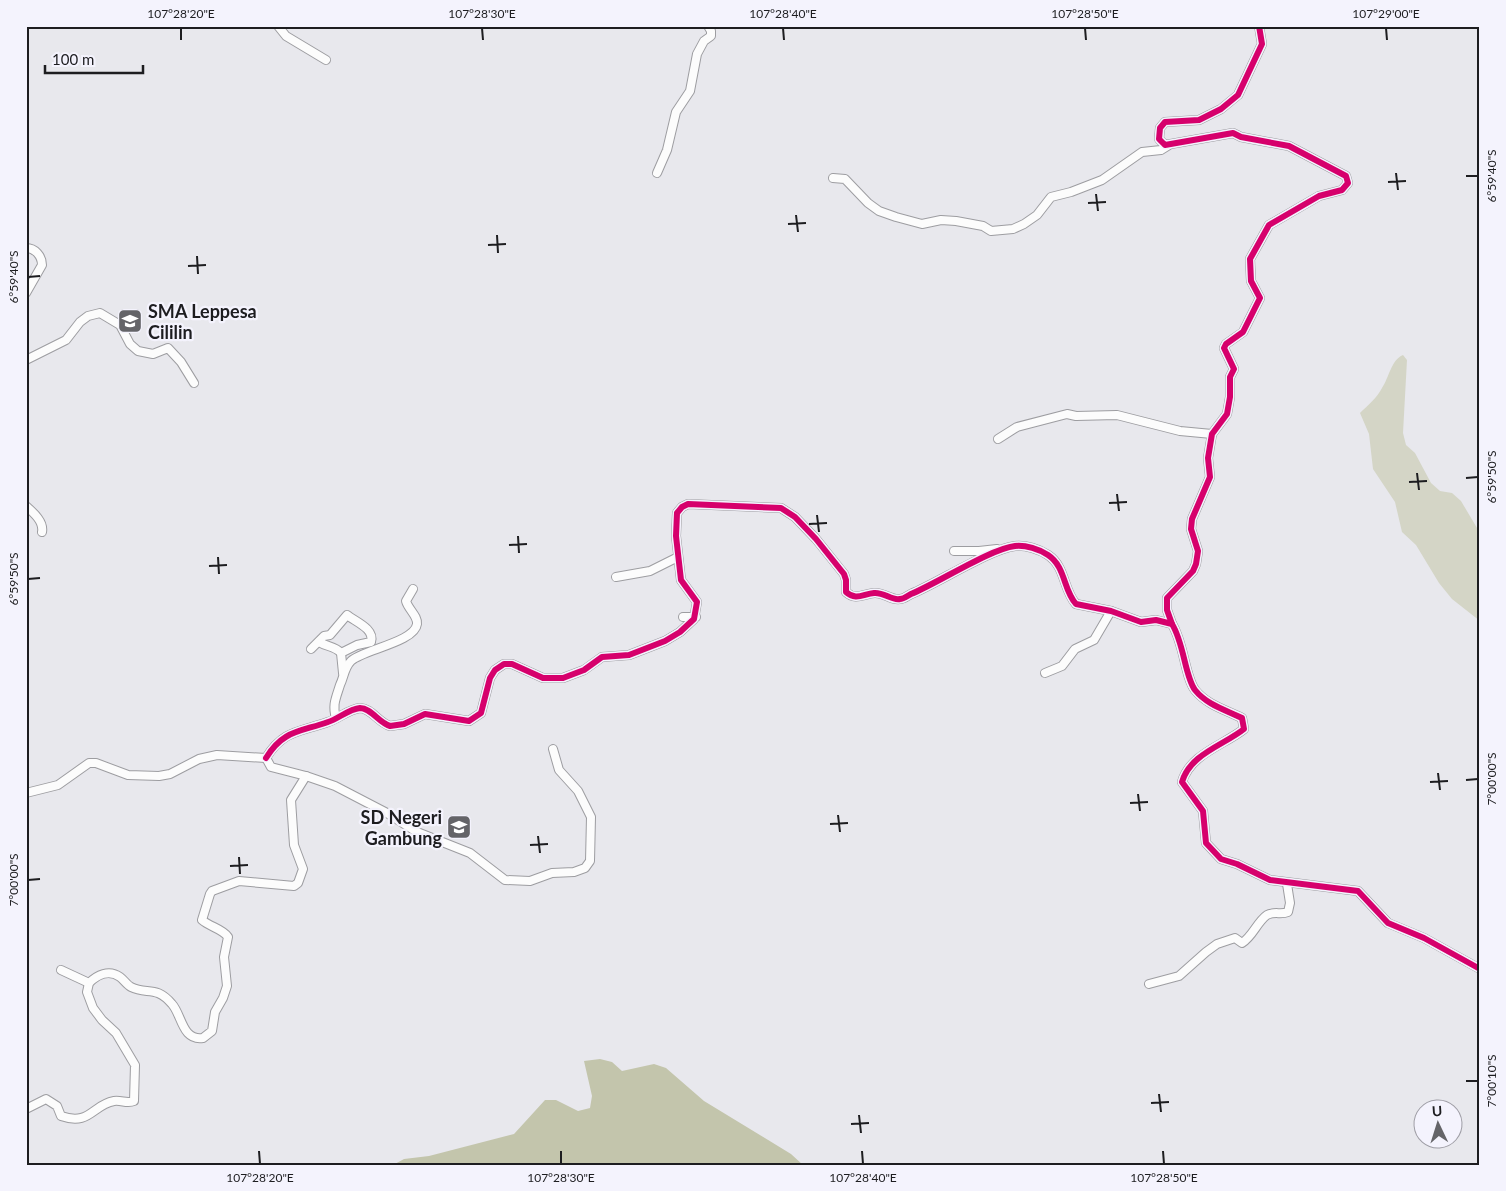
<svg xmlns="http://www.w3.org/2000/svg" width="1506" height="1191" viewBox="0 0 1506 1191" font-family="Lato,sans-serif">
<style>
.green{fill:#d4d5c6}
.forest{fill:#c3c5ac}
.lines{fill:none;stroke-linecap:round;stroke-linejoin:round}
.minor-casing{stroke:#9d9da1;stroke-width:10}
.minor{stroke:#fcfcfc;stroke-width:8}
.cycleway-casing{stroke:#f4f3fd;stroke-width:9}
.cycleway{stroke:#d6006c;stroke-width:6}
.ticks{fill:none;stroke:#1d1d20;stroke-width:2}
.labels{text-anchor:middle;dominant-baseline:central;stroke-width:4.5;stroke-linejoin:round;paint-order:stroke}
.poi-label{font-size:18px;font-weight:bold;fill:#1d1d20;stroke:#f4f3fd;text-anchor:start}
.neatline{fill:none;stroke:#1d1d20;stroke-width:2}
.ticks-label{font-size:12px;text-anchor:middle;fill:#1d1d20}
</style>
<rect width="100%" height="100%" fill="#e8e8ed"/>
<path class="green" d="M 1403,355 L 1407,360 L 1403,433 L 1406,445 L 1415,453 L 1431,483 L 1440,491 L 1452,493 L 1461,501 L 1480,533 L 1480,621 L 1452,599 L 1439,583 L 1416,545 L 1402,532 L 1395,502 L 1373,469 L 1369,434 L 1360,413 C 1368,405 1377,398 1382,388 C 1389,378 1391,360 1403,355 Z"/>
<path class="forest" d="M 600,1059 L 612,1062 L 622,1071 L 654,1064 L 666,1068 L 704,1101 L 791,1154 L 803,1165 L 393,1165 L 404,1159 L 429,1156 L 514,1134 L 545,1100 L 556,1100 L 578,1111 L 590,1108 L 592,1096 L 584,1061 Z"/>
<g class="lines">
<defs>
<g id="minor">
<path d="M 278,26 L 286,36 L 326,60"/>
<path d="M 657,173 L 667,150 L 676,112 L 690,91 L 697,54 L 704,41 L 711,36 L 711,31 L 708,26"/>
<path d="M 833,178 L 845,179 L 868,203 L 879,211 L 896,217 L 922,224 L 941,220 L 956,221 L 983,226 L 991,231 L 1013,229 L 1024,224 L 1037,215 L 1051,197 L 1071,192 L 1102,180 L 1142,152 L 1161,150 L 1169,145"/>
<path d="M 26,248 C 35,248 42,256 42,265 L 26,293"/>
<path d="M 26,360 L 66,340 L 80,322 L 88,316 L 100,313 L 120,325 L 130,344 L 138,351 L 153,354 L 168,348 L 181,362 L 194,383"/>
<path d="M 998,439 L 1017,427 L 1067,414 L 1076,416 L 1117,415 L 1180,431 L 1212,434"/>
<path d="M 26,506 C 34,513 44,522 42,532"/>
<path d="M 954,551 L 979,551 L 997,549"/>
<path d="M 616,577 L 650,571 L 678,557"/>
<path d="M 683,617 L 696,617"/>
<path d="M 1172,624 L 1167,610 L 1167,598 L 1193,571 L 1196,564 L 1198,551 L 1191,529 L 1192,519 L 1210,477 L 1208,458 L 1212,434 L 1227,414 L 1230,397 L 1230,377 L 1234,369 L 1224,348 L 1226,344 L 1243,332 L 1260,298 L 1251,281 L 1250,259 L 1269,225 L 1319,196 L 1342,190 L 1348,183 L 1346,176 L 1289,146 L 1241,137 L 1233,133 L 1165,145 L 1159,139 L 1160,128 L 1165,122 L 1199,120 L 1221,109 L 1238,95 L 1262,44 L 1259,26"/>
<path d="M 319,642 C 327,647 335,646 341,653"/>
<path d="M 311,649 L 324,636 L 330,635 L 347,615 C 356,622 375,629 371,642 L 357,645 L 341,653 L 343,673"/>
<path d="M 1045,673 L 1062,666 L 1075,649 L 1094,640 L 1111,611"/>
<path d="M 336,718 C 332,705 336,698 340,685 C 344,677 344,668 351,661 C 362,650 415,642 417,624 C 418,616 408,609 406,601 L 413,589"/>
<path d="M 266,758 C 283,730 300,732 328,722 C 338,719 349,709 360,708 C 371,708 379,723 390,726 L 404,724 L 425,714 L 469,721 L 481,713 L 490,678 L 495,670 L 504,664 L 512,664 L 543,678 L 563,678 L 584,670 L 602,657 L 629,655 L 665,641 L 680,632 L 694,619 L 697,602 L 681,580 L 676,536 L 677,513 L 682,507 L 688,504 L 781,508 L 795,517 L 816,539 L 844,574 L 846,580 L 846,592 C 856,601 863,594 874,593 C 884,592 892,601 900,599 C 904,599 907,596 911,594 C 938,583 990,549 1015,546 C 1026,545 1039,549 1048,555 C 1066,567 1063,590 1076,604 L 1111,611 L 1141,622 L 1156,620 L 1172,624 C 1184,643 1185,677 1195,690 C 1207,705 1226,710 1242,718 L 1244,729 C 1224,745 1190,754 1182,782 L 1203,811 L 1206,843 L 1221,859 L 1237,864 L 1270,880 L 1358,891 L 1388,923 L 1424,938 L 1480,969"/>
<path d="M 306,776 L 335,786 L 387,813 L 417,832 L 470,853 L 505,880 L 530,881 L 552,873 L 574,872 L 585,868 L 590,861 L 591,817 L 578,791 L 559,770 L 553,749"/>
<path d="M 26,793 L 58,785 L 89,763 L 96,763 L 128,775 L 159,776 L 170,774 L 199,759 L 217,755 L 266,758"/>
<path d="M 61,970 L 89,983"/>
<path d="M 1149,984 L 1179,976 L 1206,952 L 1217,944 L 1235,938 L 1242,943 C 1253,936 1257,922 1267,915 C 1274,911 1281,915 1288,912 L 1290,903 L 1287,884"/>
<path d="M 26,1109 L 46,1099 L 57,1106 L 61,1116 C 90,1126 92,1105 114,1101 C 122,1100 127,1104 134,1101 L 135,1065 L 116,1033 L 102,1020 L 93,1008 L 87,992 L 89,983 C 97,975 109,969 120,977 C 124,980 127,985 131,987 C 147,995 156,985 172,1004 C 182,1015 182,1041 203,1038 L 212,1031 L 215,1012 L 223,998 L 227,986 L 224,957 L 228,937 C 223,929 210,927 202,920 L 210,894 L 212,891 L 239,881 L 294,886 L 298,883 L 303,869 L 294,845 L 291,800 L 306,776 L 271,767 L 266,758"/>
</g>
</defs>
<use href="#minor" class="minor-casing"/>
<use href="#minor" class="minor"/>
<defs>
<g id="cycleway">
<path d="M 1172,624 L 1167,610 L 1167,598 L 1193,571 L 1196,564 L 1198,551 L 1191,529 L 1192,519 L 1210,477 L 1208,458 L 1212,434 L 1227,414 L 1230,397 L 1230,377 L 1234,369 L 1224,348 L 1226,344 L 1243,332 L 1260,298 L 1251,281 L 1250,259 L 1269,225 L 1319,196 L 1342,190 L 1348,183 L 1346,176 L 1289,146 L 1241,137 L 1233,133 L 1165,145 L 1159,139 L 1160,128 L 1165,122 L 1199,120 L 1221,109 L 1238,95 L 1262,44 L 1259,26"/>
<path d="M 266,758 C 283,730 300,732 328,722 C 338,719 349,709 360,708 C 371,708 379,723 390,726 L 404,724 L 425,714 L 469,721 L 481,713 L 490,678 L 495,670 L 504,664 L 512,664 L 543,678 L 563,678 L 584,670 L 602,657 L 629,655 L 665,641 L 680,632 L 694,619 L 697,602 L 681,580 L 676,536 L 677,513 L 682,507 L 688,504 L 781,508 L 795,517 L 816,539 L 844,574 L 846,580 L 846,592 C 856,601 863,594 874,593 C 884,592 892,601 900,599 C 904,599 907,596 911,594 C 938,583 990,549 1015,546 C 1026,545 1039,549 1048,555 C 1066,567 1063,590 1076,604 L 1111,611 L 1141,622 L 1156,620 L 1172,624 C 1184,643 1185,677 1195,690 C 1207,705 1226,710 1242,718 L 1244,729 C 1224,745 1190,754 1182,782 L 1203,811 L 1206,843 L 1221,859 L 1237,864 L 1270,880 L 1358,891 L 1388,923 L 1424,938 L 1480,969"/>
</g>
</defs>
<use href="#cycleway" class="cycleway-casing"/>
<use href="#cycleway" class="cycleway"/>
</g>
<path class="ticks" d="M 181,28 L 181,40M 482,28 L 483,40M 783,28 L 784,40M 1085,28 L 1086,40M 1386,28 L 1387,40M 1396,173 L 1398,190M 1466,176 L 1478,176M 1388,182 L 1406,181M 1096,194 L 1098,211M 1088,203 L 1106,202M 796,215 L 798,232M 788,224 L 806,223M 497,235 L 498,253M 488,245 L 506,244M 197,256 L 198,274M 188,266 L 206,265M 28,277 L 40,276M 1417,473 L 1419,490M 1466,478 L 1478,477M 1409,482 L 1427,481M 1117,494 L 1119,511M 1109,503 L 1127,502M 817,515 L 819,532M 809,524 L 827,523M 518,536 L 519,553M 509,545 L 527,544M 218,557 L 219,574M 209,566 L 227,565M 28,579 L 40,578M 1438,773 L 1440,790M 1466,780 L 1478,779M 1430,782 L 1448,781M 1138,794 L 1140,811M 1130,803 L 1148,802M 838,815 L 840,832M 830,824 L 848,823M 538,836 L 540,853M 530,845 L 548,844M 239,857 L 240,874M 230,866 L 248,865M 28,880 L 40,879M 1466,1081 L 1478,1081M 1159,1094 L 1161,1112M 1151,1103 L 1169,1102M 859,1115 L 861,1133M 851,1124 L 869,1123M 259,1151 L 260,1164M 561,1151 L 561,1164M 862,1151 L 863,1164M 1163,1151 L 1164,1164"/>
<defs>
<symbol id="school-square" viewBox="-11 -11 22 22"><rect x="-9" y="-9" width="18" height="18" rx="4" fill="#646468" stroke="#f4f3fd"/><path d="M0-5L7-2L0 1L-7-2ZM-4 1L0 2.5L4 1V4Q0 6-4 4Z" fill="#fff"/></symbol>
</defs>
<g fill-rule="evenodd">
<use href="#school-square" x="116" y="307" width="28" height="28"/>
<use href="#school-square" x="445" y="813" width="28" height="28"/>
</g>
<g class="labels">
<g class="poi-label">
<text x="148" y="311">SMA Leppesa<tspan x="148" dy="21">Cililin</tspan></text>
<text x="442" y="817" text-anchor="end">SD Negeri<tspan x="442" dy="21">Gambung</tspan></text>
</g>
</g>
<rect width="1506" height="1191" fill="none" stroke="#f4f3fd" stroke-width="55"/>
<g transform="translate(1438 1124) rotate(356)"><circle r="24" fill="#f4f3fd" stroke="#9e9da5"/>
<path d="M0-4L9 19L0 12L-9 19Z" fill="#646468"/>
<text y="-8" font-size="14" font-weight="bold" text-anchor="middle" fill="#1d1d20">U</text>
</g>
<path d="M45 65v8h98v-8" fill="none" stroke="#1d1d20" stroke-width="2.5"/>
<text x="52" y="65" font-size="15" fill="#1d1d20" stroke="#f4f3fd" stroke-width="4" paint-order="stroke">100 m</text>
<rect x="28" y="28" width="1450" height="1136" class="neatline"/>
<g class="ticks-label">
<text x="181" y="18">107°28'20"E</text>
<text x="482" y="18">107°28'30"E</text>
<text x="783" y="18">107°28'40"E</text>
<text x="1085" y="18">107°28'50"E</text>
<text x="1386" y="18">107°29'00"E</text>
<text transform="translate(1492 176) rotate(-90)" y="4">6°59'40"S</text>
<text transform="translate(14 277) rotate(-90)" y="4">6°59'40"S</text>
<text transform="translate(1492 477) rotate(-90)" y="4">6°59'50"S</text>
<text transform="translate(14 579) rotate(-90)" y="4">6°59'50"S</text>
<text transform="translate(1492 779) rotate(-90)" y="4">7°00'00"S</text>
<text transform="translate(14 880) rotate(-90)" y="4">7°00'00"S</text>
<text transform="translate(1492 1081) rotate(-90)" y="4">7°00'10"S</text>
<text x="260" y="1182">107°28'20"E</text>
<text x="561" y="1182">107°28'30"E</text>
<text x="863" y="1182">107°28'40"E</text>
<text x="1164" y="1182">107°28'50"E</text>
</g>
</svg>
